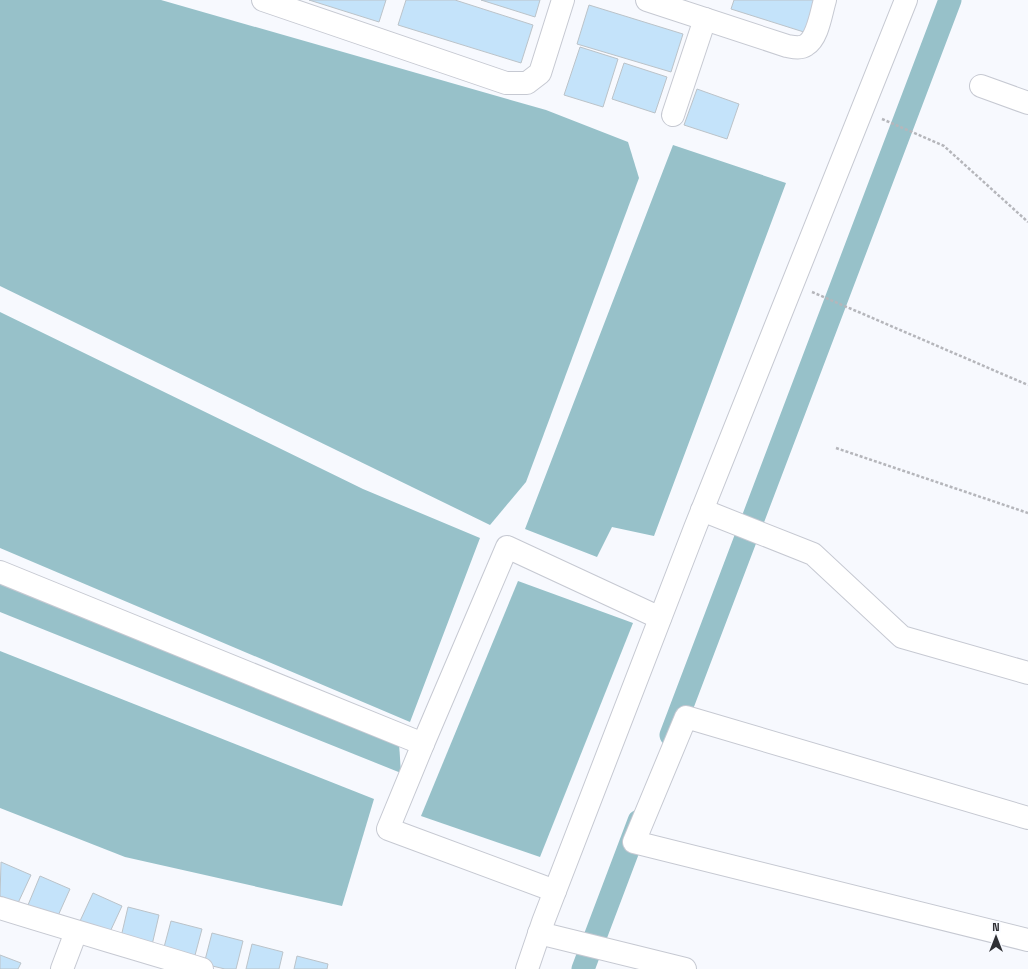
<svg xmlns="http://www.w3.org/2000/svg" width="1028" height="969" viewBox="0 0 1028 969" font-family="'Space Grotesk',sans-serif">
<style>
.water{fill:#97c1c9}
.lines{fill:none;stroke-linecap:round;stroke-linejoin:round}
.canal{stroke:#97c1c9;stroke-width:23}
.building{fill:#c4e3fa;stroke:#bbc3c9}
.minor-casing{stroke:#c6c9d2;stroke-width:24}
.path{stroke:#b5b6bb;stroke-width:2.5;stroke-dasharray:3 2;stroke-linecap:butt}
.minor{stroke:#fff;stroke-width:22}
</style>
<rect width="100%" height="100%" fill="#f7f9fe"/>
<g class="water">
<path d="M 0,0 L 161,0 L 546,110 L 628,142 L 639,178 L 526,482 L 490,525 L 0,286 Z"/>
<path d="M 673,145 L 786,183 L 654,536 L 612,527 L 597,557 L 525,529 Z"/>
<path d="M 0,312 L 363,489 L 480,538 L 410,722 L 0,548 Z"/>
<path d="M 518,581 L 633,623 L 540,857 L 421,816 Z"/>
<path d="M 0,583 L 399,743 L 401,773 L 0,612 Z"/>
<path d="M 0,651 L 374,799 L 342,906 L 125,857 L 0,808 Z"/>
</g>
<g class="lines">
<g class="canal">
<path d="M 671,735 L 950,0"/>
<path d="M 583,969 L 639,821"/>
</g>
</g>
<g class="building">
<path d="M 309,0 L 386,0 L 379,22 Z"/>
<path d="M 406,0 L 455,0 L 533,25 L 521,63 L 398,25 Z"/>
<path d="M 481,0 L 540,0 L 535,17 Z"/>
<path d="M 734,0 L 818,0 L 807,33 L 731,9 Z"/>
<path d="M 589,5 L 683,34 L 671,72 L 577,44 Z"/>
<path d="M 580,47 L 618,59 L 603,107 L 564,95 Z"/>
<path d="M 624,63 L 667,77 L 655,113 L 612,99 Z"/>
<path d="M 697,89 L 739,104 L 727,139 L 684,125 Z"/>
<path d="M 1,862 L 31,875 L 18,903 L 0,896 Z"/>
<path d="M 40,876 L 70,889 L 57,918 L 28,905 Z"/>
<path d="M 93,893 L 122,906 L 109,934 L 80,921 Z"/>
<path d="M 128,907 L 159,915 L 152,945 L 121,937 Z"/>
<path d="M 171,921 L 202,929 L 194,959 L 163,951 Z"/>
<path d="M 212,933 L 243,941 L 236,969 L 225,969 L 204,964 Z"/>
<path d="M 252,944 L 283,952 L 279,969 L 246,969 Z"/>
<path d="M 0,955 L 21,963 L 18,969 L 0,969 Z"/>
<path d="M 297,956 L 328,964 L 327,969 L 294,969 Z"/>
</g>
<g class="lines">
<defs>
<g id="minor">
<path d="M 263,0 L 506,83 L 527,83 L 540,73 L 563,0"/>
<path d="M 647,0 L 787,46 C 793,47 800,49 806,45 C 818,38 821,13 825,0"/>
<path d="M 981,86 L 1028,103"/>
<path d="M 673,115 L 705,19"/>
<path d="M 702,510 L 813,554 L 902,637 L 1028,673"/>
<path d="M 0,572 L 423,744 L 388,829 L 555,891"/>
<path d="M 423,744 L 507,547 L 660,618"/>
<path d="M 1028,818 L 686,717 L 634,842 L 1028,940"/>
<path d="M 0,908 C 67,929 134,948 202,969"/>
<path d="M 539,933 L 685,969"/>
<path d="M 62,969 L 76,932"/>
<path d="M 527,969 L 543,922 L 695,528 L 906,0"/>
</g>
</defs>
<use href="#minor" class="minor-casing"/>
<g class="path">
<path d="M 882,119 L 944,146 L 1028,222"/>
<path d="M 812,292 L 1028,385"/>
<path d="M 836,448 L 1028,513"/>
</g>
<use href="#minor" class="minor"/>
</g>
<g transform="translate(996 937)" stroke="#f7f9fe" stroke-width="3" paint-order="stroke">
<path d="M0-3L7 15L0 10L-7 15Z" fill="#2e2f33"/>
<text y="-6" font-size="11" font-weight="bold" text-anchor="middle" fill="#2e2f33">N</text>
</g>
</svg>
